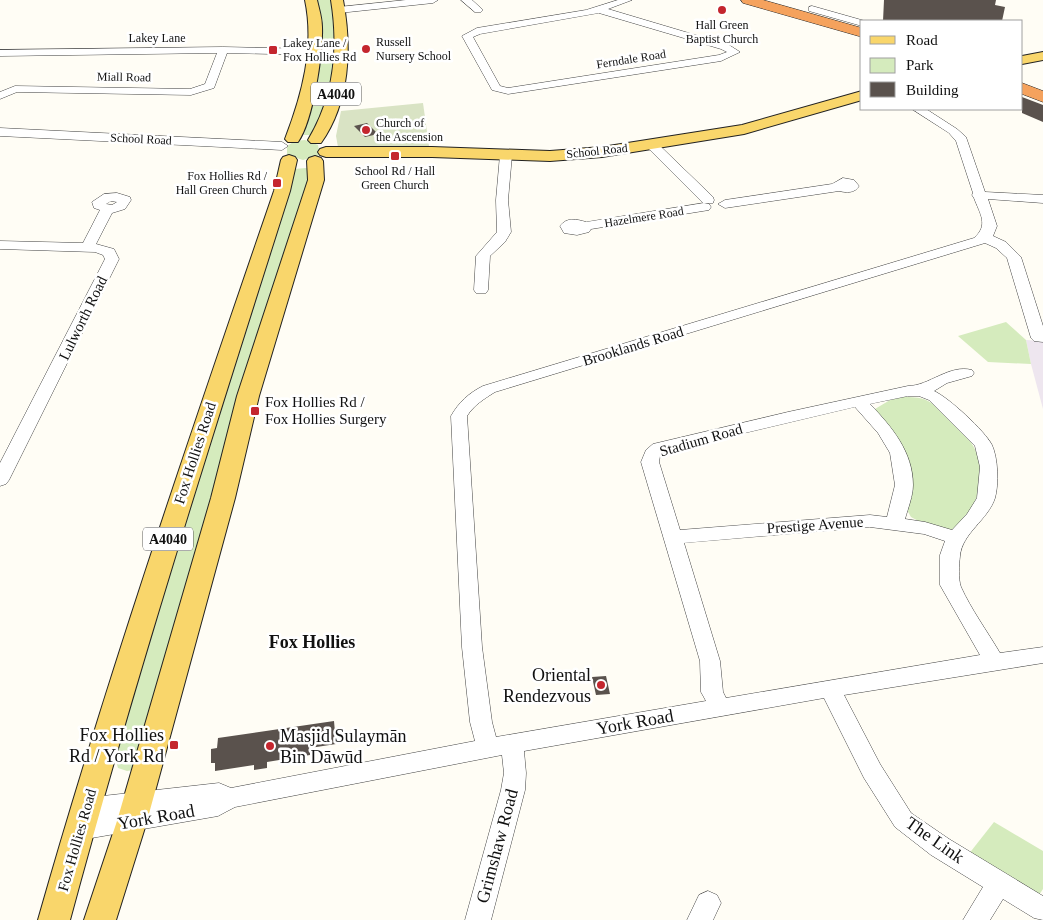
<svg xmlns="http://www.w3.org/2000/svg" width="1043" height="920" viewBox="0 0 1043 920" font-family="Georgia,serif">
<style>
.industrial{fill:#eee6ef}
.green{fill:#d5ebbd}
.cemetery{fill:#d9e3c4}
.building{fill:#5a524d}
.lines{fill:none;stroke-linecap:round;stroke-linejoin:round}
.minor-casing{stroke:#444;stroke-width:1}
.major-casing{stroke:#222;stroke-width:2}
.highway-casing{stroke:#222;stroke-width:1}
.minor{fill:#fff;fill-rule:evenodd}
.major{fill:#f9d66b;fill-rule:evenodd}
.highway{fill:#f5a25d;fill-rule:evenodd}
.poi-dot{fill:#c4262e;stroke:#fff;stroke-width:2}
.labels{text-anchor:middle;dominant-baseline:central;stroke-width:5;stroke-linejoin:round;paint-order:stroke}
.far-poi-label{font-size:12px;fill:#111;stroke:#fff;text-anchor:start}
.far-street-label{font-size:12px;fill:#111;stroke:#fff}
.shield{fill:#fff;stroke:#585858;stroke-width:1}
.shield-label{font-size:14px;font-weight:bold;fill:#111}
.street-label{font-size:15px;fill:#111;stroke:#fff}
.poi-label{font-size:15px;fill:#111;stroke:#fff;text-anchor:start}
.quarter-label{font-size:18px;font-weight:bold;fill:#111;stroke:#fff}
.near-poi-label{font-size:18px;fill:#111;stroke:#fff;text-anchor:end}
.near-street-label{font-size:18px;fill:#111;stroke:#fff}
</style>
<rect width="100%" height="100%" fill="#fffdf5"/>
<path class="industrial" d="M 1026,340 L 1043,341 L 1043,409 L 1031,364 Z"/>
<g class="green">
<path d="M 316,0 L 332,0 L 335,16 L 336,49 L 319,49 Z"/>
<path d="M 319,56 L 334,56 C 333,84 326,109 314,135 L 304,135 Z"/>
<path d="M 305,140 L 318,145 L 320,155 L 303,160 L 287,155 L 287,146 L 295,141 Z"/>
<path d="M 306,168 L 308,169 L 307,188 L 133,770 L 127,771 L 118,768 L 113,751 L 294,169 Z"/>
<path d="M 1006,322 L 1026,340 L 1031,364 L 988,362 L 958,336 Z"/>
<path d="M 903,397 C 911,397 919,397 926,400 C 946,409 979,443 980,466 C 982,492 973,515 952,530 L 920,522 L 911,517 L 907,510 L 909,484 L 875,409 L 890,400 Z"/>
<path d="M 994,822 L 1043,851 L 1043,889 L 1037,898 L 968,855 Z"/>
</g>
<path class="cemetery" d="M 423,103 L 429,146 L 338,147 L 336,136 L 341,111 Z"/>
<g class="building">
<path d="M 884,0 L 996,0 L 995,5 L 1005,7 L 1002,21 L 883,21 Z"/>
<path d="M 1022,97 L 1043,105 L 1043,122 L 1022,113 Z"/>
<path d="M 367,123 L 378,134 L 365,137 L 354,126 Z"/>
<path d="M 606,676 L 610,694 L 596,695 L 592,677 Z"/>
<path d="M 334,721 L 336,744 L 310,748 L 310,755 L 267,762 L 267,768 L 254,770 L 254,765 L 215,771 L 215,763 L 211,763 L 211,749 L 217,748 L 218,738 Z"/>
</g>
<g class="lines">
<defs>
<g id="minor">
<path d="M 406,0 L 438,0 L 433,3 L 339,13 L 334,10 L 339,7 Z"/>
<path d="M 461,0 L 472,0 L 483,10 L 481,12 L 475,12 Z"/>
<path d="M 618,0 L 632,0 L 608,9 L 729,45 L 740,52 L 721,61 L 508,94 L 492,90 L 462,36 L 477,28 L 586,10 ZM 599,13 L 721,49 L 727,52 L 719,55 L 508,88 L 500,86 L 473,37 L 480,34 Z"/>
<path d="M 812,6 L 865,21 L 866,21 L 862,21 L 862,26 L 809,11 L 809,7 Z"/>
<path d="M 223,47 L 315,49 L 320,52 L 315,55 L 227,53 L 214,88 L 191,95 L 17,92 L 0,99 L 0,92 L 15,86 L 190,89 L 205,84 L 217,53 L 0,56 L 0,50 Z"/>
<path d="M 912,109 L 926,109 L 957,129 L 966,137 L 985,192 L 1043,195 L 1043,203 L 988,199 L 997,226 L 993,236 L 1006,242 L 1021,257 L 1043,326 L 1043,342 L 1034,341 L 1031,338 L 1007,258 L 996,248 L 985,243 L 495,392 C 484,399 474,405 467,416 L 482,647 L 492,722 L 496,737 L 706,701 L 701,692 L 700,661 L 641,462 L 646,450 L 653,444 L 788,412 L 908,386 C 929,386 949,364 972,370 L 974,373 L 972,376 L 947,383 L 934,391 C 948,397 985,431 992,445 C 998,458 999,484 995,498 C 988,520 962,533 960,556 C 959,564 958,579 961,587 C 971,609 987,631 1000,653 L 1043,647 L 1043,663 L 844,695 L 880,764 L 911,813 L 949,839 L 1043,896 L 1043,920 L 1034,918 L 1003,899 L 990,920 L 963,920 L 983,887 L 931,855 L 895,827 L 864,778 L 824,698 L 524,751 L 526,773 L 525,790 L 491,920 L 465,920 L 501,790 L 504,773 L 502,755 L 235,807 L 218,816 L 80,840 L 72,836 L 68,829 L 72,822 L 84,818 L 77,815 L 73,808 L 77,801 L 85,798 L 219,783 L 231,788 L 475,741 L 470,722 L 462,647 L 451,416 C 459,402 469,393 483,386 L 974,238 C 989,225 980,214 974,198 L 972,195 L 973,193 L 956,141 L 949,133 ZM 908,396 L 919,396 L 929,400 L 975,446 L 980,467 L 977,498 L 967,514 L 952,530 L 925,522 L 905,519 C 908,508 913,496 913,485 C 913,452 892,427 870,404 ZM 855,407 L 878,433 L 890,453 L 895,485 L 887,517 L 870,515 L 680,530 L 659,462 L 660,456 L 665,452 ZM 870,527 L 924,534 L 945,541 L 940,555 L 940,585 L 980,655 L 726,698 L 723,692 L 720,661 L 684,543 Z"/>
<path d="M 0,128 L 282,142 L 288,146 L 282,150 L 0,136 Z"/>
<path d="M 652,141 L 656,142 L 713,197 L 714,200 L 713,203 L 703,203 L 648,148 L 646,145 Z"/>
<path d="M 506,151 L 512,155 L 508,200 L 511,232 L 505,242 L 490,256 L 488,290 L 486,293 L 476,293 L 474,290 L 476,256 L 497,232 L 496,200 L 500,155 Z"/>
<path d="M 843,178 L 854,180 L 859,186 C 855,193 847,193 839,191 L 725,208 L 718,204 L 725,200 L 832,184 Z"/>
<path d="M 117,193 L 130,197 L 131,200 L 125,209 L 112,213 L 96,244 L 114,249 L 119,259 L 9,480 L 6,484 L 0,486 L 0,463 L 105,259 L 103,255 L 95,252 L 0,249 L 0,241 L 83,243 L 100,210 L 94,208 L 92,202 L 104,194 ZM 111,201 L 117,202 L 112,205 L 106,204 Z"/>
<path d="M 704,203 L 709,204 L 711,207 L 709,210 L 591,229 L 589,232 L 577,235 L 564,233 L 560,226 C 567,217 576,219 586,222 Z"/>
<path d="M 708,891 L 717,895 L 721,903 L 713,920 L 687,920 L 699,895 Z"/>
</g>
<g id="major">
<path d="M 305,0 L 317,0 C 319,9 322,18 322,27 C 323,54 313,121 298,142 L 288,142 L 285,139 C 302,95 315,47 305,0 Z"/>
<path d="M 331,0 L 343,0 C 352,48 350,102 321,143 L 311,143 L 308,140 C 334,97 339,49 331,0 Z"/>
<path d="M 1043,52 L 1043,60 L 1022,64 L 1022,56 Z"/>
<path d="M 862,91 L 862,100 L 744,134 L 602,157 L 550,161 L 432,157 L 326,157 L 320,155 L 318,152 L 320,149 L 326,147 L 432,147 L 550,151 L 602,147 L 742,125 Z"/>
<path d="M 289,155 L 295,157 L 297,160 L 290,191 C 213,433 136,675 70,920 L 38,920 C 108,674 191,433 274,191 L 281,160 L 283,157 Z"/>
<path d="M 315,156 L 321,158 L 323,161 L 324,180 L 259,396 L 235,498 L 147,821 L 116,920 L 84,920 L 117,821 L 211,498 L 237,396 L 308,180 L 307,161 L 309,158 Z"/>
</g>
<g id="highway">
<path d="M 741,0 L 763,0 L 862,28 L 862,37 L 743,3 Z"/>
<path d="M 1022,83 L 1043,91 L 1043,102 L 1022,94 Z"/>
</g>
</defs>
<use href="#minor" class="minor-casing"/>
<use href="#major" class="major-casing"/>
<use href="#highway" class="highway-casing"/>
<use href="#minor" class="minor"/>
<use href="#major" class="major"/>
<use href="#highway" class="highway"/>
</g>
<g class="poi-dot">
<circle cx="722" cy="10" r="5"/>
<circle cx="366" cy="49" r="5"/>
<rect x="268" y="45" width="10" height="10" rx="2.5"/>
<circle cx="366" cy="130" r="5"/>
<rect x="390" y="151" width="10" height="10" rx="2.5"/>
<rect x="272" y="178" width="10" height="10" rx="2.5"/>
<rect x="250" y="406" width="10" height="10" rx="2.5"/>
<circle cx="601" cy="685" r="5"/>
<rect x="169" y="740" width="10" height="10" rx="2.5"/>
<circle cx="270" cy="746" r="5"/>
</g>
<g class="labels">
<g class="far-poi-label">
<text x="722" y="25" text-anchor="middle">Hall Green<tspan x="722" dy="14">Baptist Church</tspan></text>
<text x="376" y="42">Russell<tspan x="376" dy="14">Nursery School</tspan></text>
<text x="283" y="43">Lakey Lane /<tspan x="283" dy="14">Fox Hollies Rd</tspan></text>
<text x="376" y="123">Church of<tspan x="376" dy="14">the Ascension</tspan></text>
<text x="395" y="171" text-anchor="middle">School Rd / Hall<tspan x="395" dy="14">Green Church</tspan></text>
<text x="267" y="176" text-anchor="end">Fox Hollies Rd /<tspan x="267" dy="14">Hall Green Church</tspan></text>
</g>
<g class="far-street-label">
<text x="157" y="38">Lakey Lane</text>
<text transform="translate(631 59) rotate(-9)">Ferndale Road</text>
<text transform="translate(124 77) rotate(1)">Miall Road</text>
<text transform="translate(141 139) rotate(3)">School Road</text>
<text transform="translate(597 151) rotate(-6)">School Road</text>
<text transform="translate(644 217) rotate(-9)">Hazelmere Road</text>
</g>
<g class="shield">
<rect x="311" y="82.5" width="50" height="23" rx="4"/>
<rect x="143" y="527.5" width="50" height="23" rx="4"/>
</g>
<g class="shield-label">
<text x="336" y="94">A4040</text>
<text x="168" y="539">A4040</text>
</g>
<g class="street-label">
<text transform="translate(83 318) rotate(-64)">Lulworth Road</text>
<text transform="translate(633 346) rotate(-17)">Brooklands Road</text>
<text transform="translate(701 440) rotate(-16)">Stadium Road</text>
<text transform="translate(195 453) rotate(-72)">Fox Hollies Road</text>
<text transform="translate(815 525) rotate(-4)">Prestige Avenue</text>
<text transform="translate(77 840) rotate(-74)">Fox Hollies Road</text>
</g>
<g class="poi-label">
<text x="265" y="402">Fox Hollies Rd /<tspan x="265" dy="17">Fox Hollies Surgery</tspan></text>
</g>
<g class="quarter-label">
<text x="312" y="642">Fox Hollies</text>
</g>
<g class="near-poi-label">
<text x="591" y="675">Oriental<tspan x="591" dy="21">Rendezvous</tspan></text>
<text x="164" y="735">Fox Hollies<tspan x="164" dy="21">Rd / York Rd</tspan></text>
<text x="280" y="736" text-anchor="start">Masjid Sulaymān<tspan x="280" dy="21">Bin Dāwūd</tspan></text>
</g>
<g class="near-street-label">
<text transform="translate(635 722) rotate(-10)">York Road</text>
<text transform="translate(156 817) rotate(-10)">York Road</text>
<text transform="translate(935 840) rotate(35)">The Link</text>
<text transform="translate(497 846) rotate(-75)">Grimshaw Road</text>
</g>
</g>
<rect x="860" y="20" width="162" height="90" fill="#ffffff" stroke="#a0a0a0"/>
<rect x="870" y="36" width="25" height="8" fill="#f9d66b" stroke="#a0a0a0"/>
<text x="906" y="45" font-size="15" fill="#111111">Road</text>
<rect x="870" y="58" width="25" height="15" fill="#d5ebbd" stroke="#a0a0a0"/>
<text x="906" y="70" font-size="15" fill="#111111">Park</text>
<rect x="870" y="82" width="25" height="15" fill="#5a524d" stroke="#a0a0a0"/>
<text x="906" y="95" font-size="15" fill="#111111">Building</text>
</svg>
